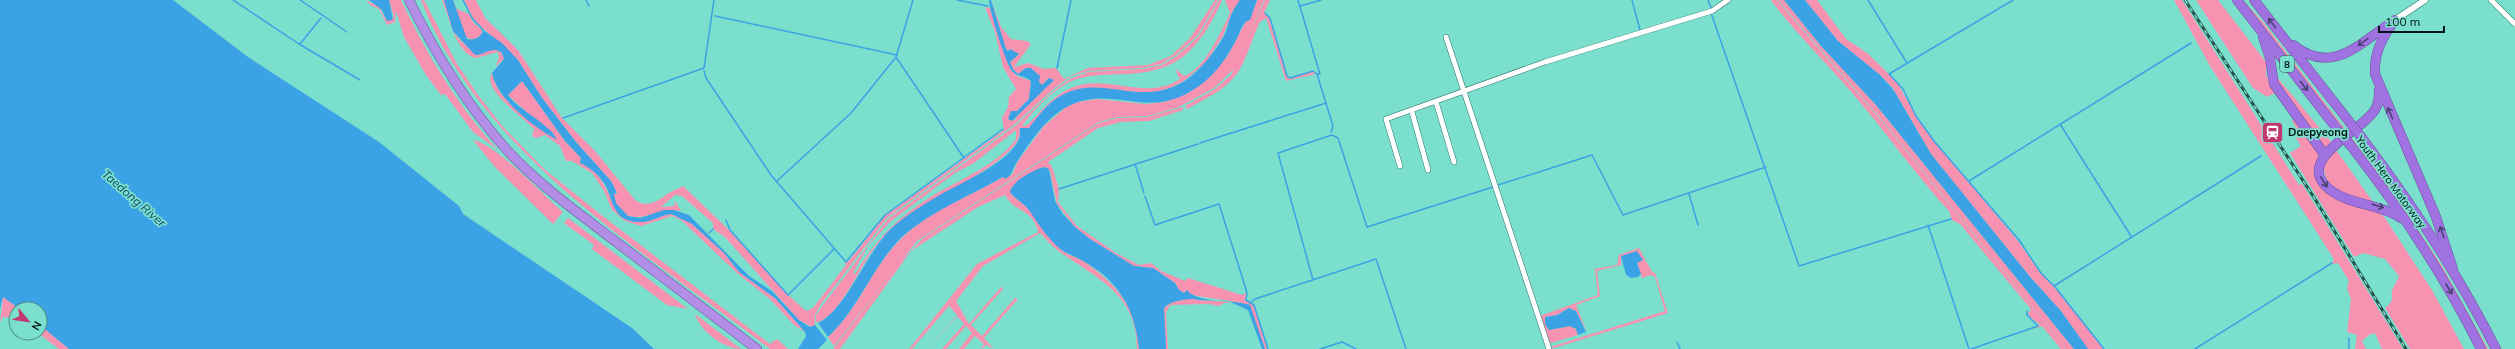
<svg xmlns="http://www.w3.org/2000/svg" width="2515" height="349" viewBox="0 0 2515 349" font-family="Mulish,sans-serif">
<style>
.green{fill:#f793b1;fill-rule:evenodd}
.water{fill:#3ba3e5}
.lines{fill:none;stroke-linecap:round;stroke-linejoin:round}
.stream{stroke:#3ba3e5;stroke-width:1.5}
.minor-casing{stroke:#257569;stroke-width:6}
.tertiary-casing{stroke:#257569;stroke-width:7}
.trunk-casing{stroke:#68539a;stroke-width:10}
.motorway-casing{stroke:#68539a;stroke-width:10}
.minor{stroke:#fff;stroke-width:5}
.tertiary{stroke:#fff;stroke-width:6}
.trunk{stroke:#b38ee7;stroke-width:9}
.motorway{stroke:#a072e1;stroke-width:9}
.rail-casing{stroke:#25544c;stroke-width:3}
.rail{stroke:#7bdfcd;stroke-width:1.5;stroke-dasharray:4.5;stroke-linecap:butt}
.motorway-bridge-casing{stroke:#68539a;stroke-width:10;stroke-linecap:butt}
.motorway-bridge{stroke:#a072e1;stroke-width:9}
.oneway{stroke:#484171}
.labels{text-anchor:middle;dominant-baseline:central;stroke-width:3.5;stroke-linejoin:round;paint-order:stroke}
.shield{fill:#7bdfcd;stroke:#25544c;stroke-width:1}
.shield-label{font-size:10px;font-weight:bold;fill:#001915}
.poi-label{font-size:11px;font-weight:bold;fill:#001915;stroke:#7bdfcd;text-anchor:start}
.street-label{font-size:11px;fill:#001915;stroke:#7bdfcd}
.water-label{font-size:12px;font-style:italic;fill:#104768;stroke:#7bdfcd}
</style>
<rect width="100%" height="100%" fill="#7bdfcd"/>
<g class="green">
<path d="M 366,0 L 379,7 L 385,18 L 394,17 L 389,0 L 401,0 C 426,53 457,105 498,150 L 473,132 L 445,94 L 441,95 L 426,75 L 404,37 L 396,11 L 395,22 L 387,25 L 379,9 L 370,5 Z"/>
<path d="M 421,0 L 424,0 L 457,64 L 478,95 L 503,127 L 544,169 L 600,214 L 770,344 L 777,339 L 788,349 L 770,349 C 642,250 481,154 421,0 Z"/>
<path d="M 442,0 L 444,0 C 449,9 450,19 452,28 C 456,39 469,48 479,55 L 487,50 L 500,50 L 504,59 L 496,66 L 499,57 L 498,52 L 476,58 C 455,53 449,16 442,0 Z"/>
<path d="M 453,0 L 457,9 L 469,14 L 473,22 L 482,30 L 481,36 L 473,40 L 465,37 Z"/>
<path d="M 464,0 L 476,0 L 485,18 L 518,50 L 562,118 L 595,151 L 635,200 C 650,210 660,198 671,192 C 675,189 679,189 683,186 L 729,230 L 788,295 L 806,311 L 813,308 L 846,265 L 845,262 L 848,262 L 885,216 L 1004,130 L 1002,118 L 1008,107 L 1009,97 L 1016,89 L 1003,67 L 995,32 L 985,7 L 990,8 L 1011,70 L 1017,76 L 1031,81 L 1029,99 L 1017,111 L 1011,111 L 1008,119 L 1015,120 L 1018,114 L 1054,80 L 1048,79 L 1042,85 C 1034,79 1039,69 1026,68 L 1018,74 L 1013,69 L 1010,62 L 1019,54 L 1006,49 L 991,0 L 1001,27 L 1011,39 L 1027,41 L 1031,44 L 1014,67 L 1028,63 L 1044,69 L 1056,68 L 1064,79 L 1088,68 L 1148,65 L 1171,56 L 1190,38 L 1215,0 L 1218,0 L 1198,35 L 1176,55 L 1161,64 L 1142,68 L 1087,71 L 1070,77 L 1057,86 L 1014,125 L 887,218 L 821,304 L 815,315 L 815,325 L 812,327 L 799,320 L 725,237 L 713,229 L 713,223 L 682,196 L 675,195 L 661,207 L 674,206 L 675,201 L 681,211 C 661,206 634,229 619,208 C 615,204 614,200 614,194 L 617,193 L 611,181 L 576,142 L 542,98 L 518,60 L 474,20 Z"/>
<path d="M 1219,0 L 1222,0 L 1220,5 C 1198,50 1178,72 1126,74 C 1110,75 1093,74 1077,79 C 1056,86 1035,109 1022,126 L 1027,125 C 1042,111 1052,96 1071,88 C 1107,72 1148,103 1181,78 L 1178,77 L 1176,69 L 1184,76 C 1204,70 1221,32 1230,13 L 1225,0 L 1243,0 L 1240,0 L 1232,12 L 1223,36 L 1206,62 L 1184,81 L 1170,88 L 1152,93 L 1086,88 L 1056,99 L 1029,128 L 1019,129 C 1030,154 928,201 910,214 C 896,224 883,236 873,250 C 862,264 835,323 816,322 L 816,315 L 823,305 L 888,219 L 1015,126 L 1058,87 L 1070,79 L 1088,72 L 1142,69 L 1162,65 L 1177,56 L 1199,36 ZM 1016,130 L 1016,139 C 1000,162 963,179 939,192 C 903,212 876,238 855,274 L 853,273 L 869,245 L 890,222 L 955,173 L 974,163 Z"/>
<path d="M 1257,0 L 1264,0 L 1235,68 L 1214,88 L 1179,107 L 1148,116 L 1118,117 L 1099,122 L 917,241 L 834,346 L 828,337 C 858,310 870,271 898,242 C 926,212 969,197 1003,177 L 1012,175 L 1018,161 L 1044,126 L 1066,107 L 1078,102 L 1097,99 L 1146,104 L 1164,102 L 1186,94 L 1199,86 L 1227,57 L 1245,23 L 1251,17 Z"/>
<path d="M 1265,0 L 1270,0 L 1264,13 L 1269,18 L 1287,77 L 1290,79 L 1312,72 L 1316,74 L 1286,81 L 1266,18 L 1260,22 C 1253,36 1249,52 1242,65 C 1232,87 1207,98 1187,109 L 1185,106 L 1215,89 L 1231,75 Z"/>
<path d="M 1771,0 L 1777,0 L 1892,133 L 2066,349 L 2061,349 L 2042,326 L 2034,329 L 2040,325 L 2030,317 L 2028,312 L 2031,311 L 2030,308 L 1960,224 L 1952,220 L 1949,211 C 1915,174 1886,132 1853,94 C 1826,62 1796,34 1771,0 Z"/>
<path d="M 1778,0 L 1784,0 L 1821,46 L 1876,105 L 2074,349 L 2066,349 L 1892,132 Z"/>
<path d="M 1805,0 L 1817,0 L 1846,39 L 1867,53 L 1897,82 L 1916,116 L 1934,141 L 2018,241 L 2041,274 L 2055,287 L 2104,349 L 2088,349 L 2086,347 L 2061,311 L 2031,278 L 1931,154 L 1892,87 L 1879,74 L 1838,41 Z"/>
<path d="M 2174,0 L 2182,0 L 2299,185 L 2302,184 L 2403,349 L 2382,349 L 2375,333 L 2369,335 L 2362,341 L 2366,349 L 2355,349 L 2357,335 L 2347,332 L 2351,299 L 2347,288 L 2349,281 L 2338,263 L 2332,264 L 2334,259 L 2210,66 Z"/>
<path d="M 2196,0 L 2218,0 L 2266,62 L 2266,75 L 2275,93 L 2267,97 L 2253,88 Z"/>
<path d="M 2243,0 L 2263,22 L 2390,188 L 2442,266 L 2488,349 L 2486,349 C 2421,222 2330,113 2243,0 Z"/>
<path d="M 2272,71 L 2333,144 L 2325,149 L 2283,94 Z"/>
<path d="M 492,73 C 500,108 532,115 553,137 L 553,133 L 532,117 L 508,95 L 522,81 L 565,141 L 581,158 L 580,163 C 589,167 596,172 601,180 C 613,196 613,222 641,222 C 650,222 662,215 671,214 L 689,222 L 700,231 L 724,253 L 739,272 L 776,299 L 805,332 L 794,325 L 770,299 L 738,274 L 681,220 L 672,216 L 641,226 L 625,221 L 612,210 L 604,191 L 592,173 L 572,161 L 566,161 L 560,146 L 545,135 L 536,138 L 532,136 L 534,129 C 525,118 481,90 492,73 Z"/>
<path d="M 1183,107 L 1183,110 L 1149,121 L 1121,122 L 1098,128 L 1051,160 L 1048,162 L 1052,167 L 1059,189 L 1058,202 L 1077,226 L 1116,253 L 1139,265 L 1151,263 L 1161,271 L 1185,281 L 1188,278 L 1242,295 L 1246,293 L 1245,300 L 1254,306 L 1267,349 L 1265,349 L 1250,307 C 1228,297 1202,300 1180,291 L 1175,283 L 1153,268 L 1134,266 L 1090,239 L 1074,226 L 1057,204 L 1050,171 L 1046,167 C 1032,172 1022,178 1011,188 L 1011,194 C 1017,200 1026,205 1031,212 C 1040,226 1048,237 1059,248 C 1066,255 1077,257 1085,262 C 1119,287 1136,307 1139,349 L 1137,349 C 1137,293 1096,278 1057,250 C 1051,245 1046,239 1040,233 L 983,266 L 956,301 L 969,324 L 1001,287 L 1003,289 L 971,325 L 982,336 L 1015,298 L 1018,299 L 984,338 L 994,349 L 987,345 L 980,349 L 984,344 L 975,336 L 964,349 L 959,349 L 972,333 L 966,326 L 946,349 L 942,349 L 964,324 L 957,316 L 927,349 L 957,315 L 949,306 L 912,349 L 909,349 L 977,264 L 1038,232 C 1033,209 1015,213 1005,195 L 978,207 L 911,251 L 840,349 L 833,349 L 900,262 L 923,238 L 1099,123 L 1118,118 L 1148,117 Z"/>
<path d="M 2294,119 L 2319,154 C 2313,168 2318,185 2329,194 L 2380,213 L 2385,218 L 2432,290 L 2464,349 L 2410,349 L 2385,308 C 2397,299 2389,297 2393,288 C 2395,284 2397,281 2399,276 L 2385,259 L 2363,253 L 2354,257 L 2290,153 L 2301,146 L 2296,138 L 2300,135 L 2292,120 Z"/>
<path d="M 473,140 C 496,144 543,195 563,212 L 553,224 L 495,167 Z"/>
<path d="M 2336,150 L 2373,202 C 2348,195 2321,192 2324,160 Z"/>
<path d="M 568,218 L 688,309 L 667,305 L 592,249 L 594,245 L 564,223 Z"/>
<path d="M 1639,248 L 1652,272 L 1655,273 L 1668,313 L 1551,349 L 1553,346 L 1665,311 L 1655,277 L 1651,275 L 1642,278 L 1637,262 L 1643,260 L 1621,256 L 1621,265 L 1597,271 L 1600,296 L 1576,305 L 1587,332 L 1576,311 L 1569,308 L 1557,315 L 1545,317 L 1545,324 L 1549,330 L 1570,326 L 1576,329 L 1578,335 L 1551,343 L 1549,341 L 1540,316 L 1598,295 L 1595,269 L 1617,265 L 1619,255 Z"/>
<path d="M 3,297 L 20,309 L 16,309 L 16,318 L 3,317 L 0,323 Z"/>
<path d="M 1193,298 L 1198,300 L 1233,302 L 1224,303 L 1219,306 L 1208,304 L 1170,305 L 1166,313 L 1168,349 L 1166,349 L 1164,308 L 1172,302 Z"/>
<path d="M 695,314 L 741,349 C 724,349 700,331 695,314 Z"/>
<path d="M 40,325 L 69,349 L 59,349 L 38,333 L 40,333 Z"/>
</g>
<g class="water">
<path d="M 0,0 L 173,0 L 248,57 L 379,142 L 459,206 L 463,214 L 632,328 L 654,349 L 69,349 L 40,325 L 40,309 L 20,309 L 3,297 L 0,309 Z"/>
<path d="M 369,0 L 389,0 L 393,20 L 387,21 L 382,10 Z"/>
<path d="M 444,0 L 453,0 L 467,39 C 473,41 482,37 483,30 L 502,43 L 518,60 L 542,98 L 576,142 L 611,181 L 617,193 L 614,194 L 616,203 L 628,216 L 640,218 L 664,210 L 674,210 L 689,215 L 749,276 L 772,291 L 799,320 L 810,327 L 815,325 L 827,340 L 818,349 L 798,349 L 806,336 L 805,332 L 776,299 L 739,272 L 724,253 L 692,224 L 671,214 C 661,215 651,222 642,222 C 608,224 615,194 601,179 C 595,172 589,167 580,163 L 581,158 L 565,141 L 522,81 L 508,95 C 518,110 552,125 557,140 C 534,127 498,101 492,73 L 504,59 L 502,53 C 493,45 485,55 475,55 L 453,31 Z"/>
<path d="M 989,0 L 991,0 L 1006,49 L 1008,51 L 1010,49 L 1019,54 L 1010,62 L 1013,69 L 1018,74 L 1026,68 L 1031,68 L 1040,76 L 1039,82 L 1042,85 L 1049,78 L 1054,80 L 1012,121 L 1008,119 L 1011,111 L 1017,111 L 1029,99 L 1031,81 C 1025,76 1018,77 1012,71 C 1006,64 989,10 989,0 Z"/>
<path d="M 1240,0 L 1257,0 L 1250,20 C 1243,21 1241,30 1238,36 C 1229,55 1217,73 1199,86 C 1149,122 1117,86 1073,104 C 1049,113 1031,141 1017,162 C 1012,169 1013,174 1006,179 L 1003,177 C 970,196 924,214 897,242 C 870,272 858,309 828,337 L 818,323 C 849,307 866,250 895,225 C 908,214 923,205 938,196 C 960,183 1008,164 1019,139 C 1021,135 1019,131 1020,128 L 1029,128 C 1039,115 1049,101 1064,94 C 1104,74 1142,109 1186,80 C 1199,72 1225,41 1228,25 C 1229,18 1235,6 1240,0 Z"/>
<path d="M 1784,0 L 1805,0 L 1838,41 L 1879,74 L 1892,88 L 1931,154 L 2031,278 L 2061,311 L 2088,349 L 2074,349 L 1876,105 L 1821,46 Z"/>
<path d="M 1044,167 L 1049,169 L 1055,201 L 1063,214 L 1074,226 L 1090,239 L 1134,266 L 1153,268 L 1175,283 L 1179,290 L 1184,293 L 1187,290 C 1197,304 1233,299 1250,305 L 1265,349 L 1262,349 L 1248,310 L 1228,301 L 1198,300 C 1191,297 1169,301 1164,308 L 1166,349 L 1139,349 C 1135,309 1119,281 1083,261 C 1075,256 1066,254 1059,248 C 1048,238 1040,227 1031,213 C 1026,204 1016,200 1010,192 C 1012,181 1033,170 1044,167 Z"/>
<path d="M 1637,251 L 1643,260 L 1637,263 L 1641,274 L 1638,277 L 1631,278 L 1626,275 L 1621,256 Z"/>
<path d="M 1569,308 L 1576,311 L 1586,332 L 1578,335 L 1576,329 L 1570,326 L 1549,330 L 1545,324 L 1545,317 L 1557,315 Z"/>
</g>
<g class="lines">
<g class="stream">
<path d="M 233,0 L 299,44 L 360,80"/>
<path d="M 300,0 L 347,32"/>
<path d="M 463,0 L 472,18 L 483,30"/>
<path d="M 586,0 L 589,6"/>
<path d="M 957,0 L 988,6"/>
<path d="M 1298,0 L 1319,71 L 1320,74 L 1317,74"/>
<path d="M 1632,0 L 1640,30"/>
<path d="M 1708,0 L 1711,8"/>
<path d="M 1868,0 L 1907,63"/>
<path d="M 2013,0 L 1889,74 L 1903,89 L 1916,116 L 1934,141 L 2019,240 L 2041,273 L 2055,287 L 2104,349"/>
<path d="M 1300,6 L 1321,0"/>
<path d="M 1265,13 L 1270,18 L 1287,76 L 1290,78 L 1313,71 L 1317,74 L 1333,126 L 1331,132"/>
<path d="M 1711,13 L 1799,266 L 1951,219"/>
<path d="M 715,16 L 897,55"/>
<path d="M 300,44 L 321,18"/>
<path d="M 896,57 L 964,158"/>
<path d="M 1057,68 L 1071,0"/>
<path d="M 704,71 L 706,78 L 771,175 L 846,262 L 885,215 L 1003,129"/>
<path d="M 1894,92 L 1917,132"/>
<path d="M 563,118 L 704,68 L 714,0"/>
<path d="M 2060,124 L 2131,236"/>
<path d="M 1200,143 L 1326,103"/>
<path d="M 1135,164 L 1144,193"/>
<path d="M 777,181 L 851,113 L 896,57 L 913,0"/>
<path d="M 1969,181 L 2191,43"/>
<path d="M 1498,185 L 1592,155 L 1623,215 L 1766,167"/>
<path d="M 1059,189 L 1198,144"/>
<path d="M 1689,194 L 1698,225"/>
<path d="M 1145,196 L 1155,225 L 1219,204 L 1245,286 L 1247,294 L 1246,300 L 1254,305 L 1268,349"/>
<path d="M 726,220 L 730,230 L 788,295 L 834,249"/>
<path d="M 1928,225 L 1969,349"/>
<path d="M 709,233 L 713,229"/>
<path d="M 1313,280 L 1278,153 L 1332,135 L 1338,138 L 1367,227 L 1493,187"/>
<path d="M 2054,286 L 2261,156"/>
<path d="M 1251,302 L 1255,299 L 1376,259 L 1406,349"/>
<path d="M 1677,342 L 1680,349"/>
<path d="M 1320,349 L 1342,342 L 1356,349"/>
<path d="M 1971,349 L 2038,326 L 2027,315 L 2027,311"/>
<path d="M 2195,349 L 2332,263"/>
<path d="M 2349,349 L 2349,338"/>
</g>
<defs>
<g id="minor">
<path d="M 2491,0 L 2515,24"/>
<path d="M 1446,37 L 1549,349"/>
<path d="M 1436,102 L 1454,162"/>
<path d="M 1412,112 L 1428,170"/>
<path d="M 1400,166 L 1386,119 L 1545,62 L 1712,11 L 1728,0"/>
</g>
<path id="tertiary" d="M 2395,20 L 2425,0"/>
<path id="trunk" d="M 409,0 C 435,53 467,105 506,149 C 538,184 577,212 615,241 C 662,277 709,313 757,349"/>
<g id="motorway">
<path d="M 2237,0 L 2337,129"/>
<path d="M 2254,0 L 2348,120"/>
<path d="M 2395,20 C 2382,38 2374,52 2375,74 L 2436,217 L 2453,269"/>
<path d="M 2263,37 L 2270,58 L 2274,84 L 2324,154"/>
<path d="M 2293,45 C 2331,75 2357,46 2389,24"/>
<path d="M 2379,90 C 2379,97 2379,105 2374,111 C 2360,133 2289,161 2333,192 C 2352,205 2380,204 2401,218"/>
<path d="M 2362,138 C 2413,205 2458,274 2496,349"/>
<path d="M 2351,146 C 2401,210 2445,277 2481,349"/>
</g>
</defs>
<use href="#minor" class="minor-casing"/>
<use href="#tertiary" class="tertiary-casing"/>
<use href="#trunk" class="trunk-casing"/>
<use href="#motorway" class="motorway-casing"/>
<use href="#minor" class="minor"/>
<use href="#tertiary" class="tertiary"/>
<use href="#trunk" class="trunk"/>
<use href="#motorway" class="motorway"/>
<defs>
<path id="rail" d="M 2185,0 L 2315,199 L 2406,349"/>
</defs>
<use href="#rail" class="rail-casing"/>
<use href="#rail" class="rail"/>
<defs>
<g id="motorway-bridge">
<path d="M 2348,120 L 2362,138"/>
<path d="M 2337,129 L 2351,146"/>
</g>
</defs>
<use href="#motorway-bridge" class="motorway-bridge-casing"/>
<use href="#motorway-bridge" class="motorway-bridge"/>
</g>
<defs><path id="oneway-shaft" d="M-6 0H5M1.5-3L5.5 0L1.5 3" fill="none" stroke-width="1.6" stroke-linecap="round" stroke-linejoin="round"/></defs>
<g class="oneway">
<use href="#oneway-shaft" transform="translate(2272 23) rotate(-128)"/>
<use href="#oneway-shaft" transform="translate(2363 42) rotate(145)"/>
<use href="#oneway-shaft" transform="translate(2304 86) rotate(52)"/>
<use href="#oneway-shaft" transform="translate(2390 113) rotate(-114)"/>
<use href="#oneway-shaft" transform="translate(2324 182) rotate(58)"/>
<use href="#oneway-shaft" transform="translate(2378 206) rotate(17)"/>
<use href="#oneway-shaft" transform="translate(2442 232) rotate(-109)"/>
<use href="#oneway-shaft" transform="translate(2449 289) rotate(59)"/>
</g>
<defs>
<symbol id="station-square" viewBox="-11 -11 22 22"><rect x="-9" y="-9" width="18" height="18" rx="4" fill="#c2376e" stroke="#7bdfcd"/><path d="M-3-6H3Q5-6 5-4V2Q5 4 3 4L4.5 6H3L1.5 4h-3L-3 6H-4.5L-3 4Q-5 4-5 2V-4Q-5-6-3-6ZM-3.5-4v3h7v-3ZM-3.5 1v1.5H-2V1ZM2 1v1.5H3.5V1Z" fill="#fff"/></symbol>
</defs>
<g fill-rule="evenodd">
<use href="#station-square" x="2260" y="120" width="25" height="25"/>
</g>
<g class="labels">
<rect class="shield" x="2280" y="56" width="14" height="16" rx="3"/>
<g class="shield-label">
<text x="2287" y="64">8</text>
</g>
<g class="poi-label">
<text x="2288" y="132">Daepyeong</text>
</g>
<g class="street-label">
<text transform="translate(2391 182) rotate(54)">Youth Hero Motorway</text>
</g>
<g class="water-label">
<text transform="translate(134 198) rotate(41)">Taedong River</text>
</g>
</g>
<g transform="translate(28 321) rotate(119)"><circle r="19" fill="#7bdfcd" stroke="#4a9083"/>
<path d="M0-3L7 15L0 10L-7 15Z" fill="#c2376e"/>
<text y="-6" font-size="11" font-weight="bold" text-anchor="middle" fill="#001915">N</text>
</g>
<path d="M2379 26v6h65v-6" fill="none" stroke="#001915" stroke-width="2"/>
<text x="2385" y="26" font-size="12" fill="#001915" stroke="#7bdfcd" stroke-width="3" paint-order="stroke">100 m</text>
</svg>
